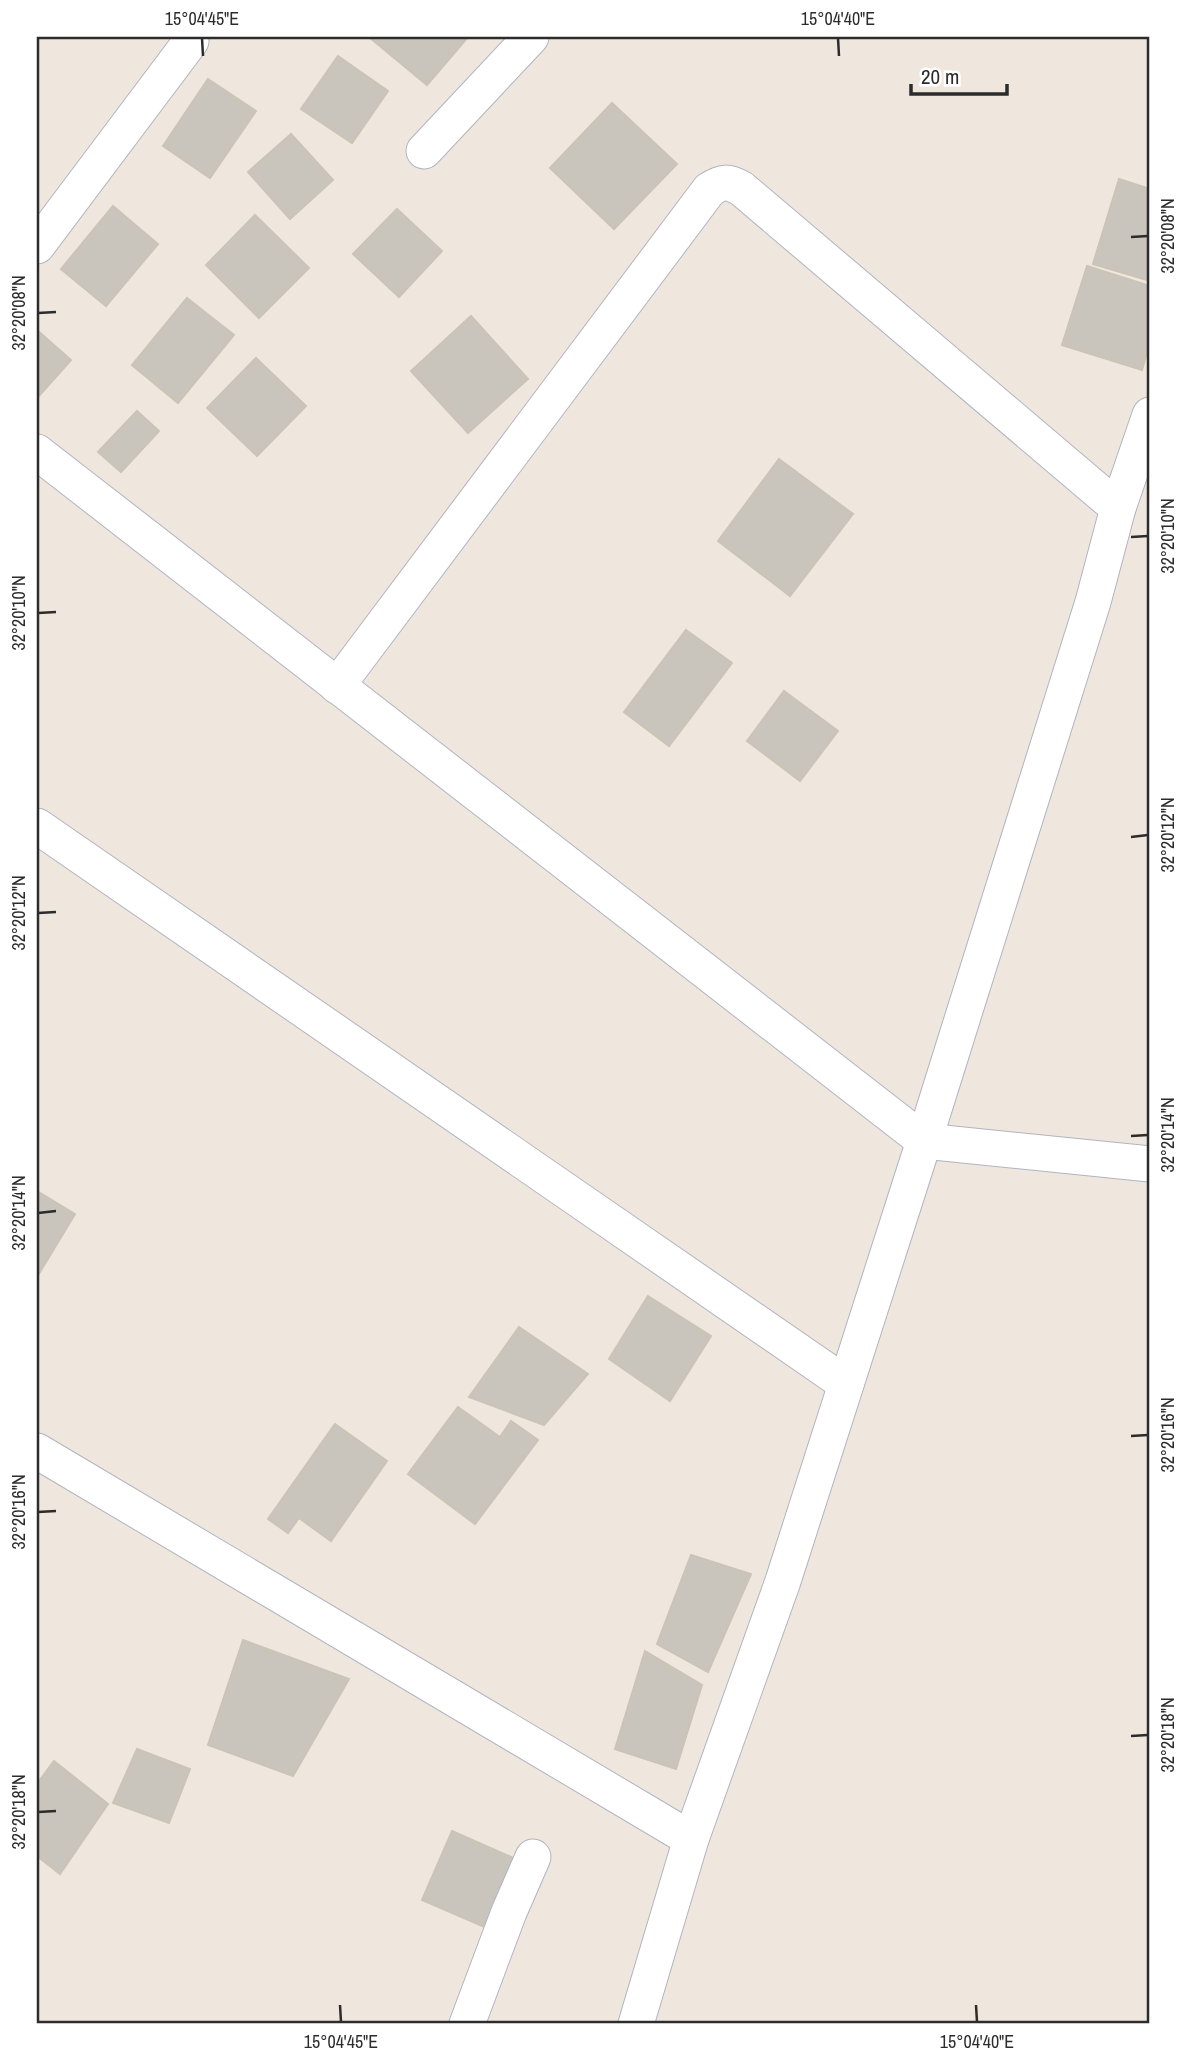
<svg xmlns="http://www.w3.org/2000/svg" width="1187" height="2061" viewBox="0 0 1187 2061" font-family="'Archivo Narrow',sans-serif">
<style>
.building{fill:#cac5bc;stroke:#cbc4b6;stroke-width:2}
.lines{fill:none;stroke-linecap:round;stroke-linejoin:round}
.minor-casing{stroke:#b1b4c1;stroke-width:37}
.minor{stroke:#fff;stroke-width:35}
.ticks{fill:none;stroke:#2c2c2c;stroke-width:2.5}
.neatline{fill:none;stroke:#2c2c2c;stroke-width:2.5}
.ticks-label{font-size:18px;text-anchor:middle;fill:#2c2c2c}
</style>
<rect width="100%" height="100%" fill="#efe7dd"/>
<g class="building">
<path d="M 369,37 L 468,37 L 427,85 Z"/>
<path d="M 338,56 L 388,91 L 352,143 L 301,109 Z"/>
<path d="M 208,79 L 256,111 L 210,178 L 163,146 Z"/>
<path d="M 612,103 L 677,164 L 614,229 L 550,168 Z"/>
<path d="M 291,134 L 333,180 L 290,219 L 248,172 Z"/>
<path d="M 1119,179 L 1150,189 L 1150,281 L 1093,264 Z"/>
<path d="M 113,206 L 158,244 L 106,306 L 61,269 Z"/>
<path d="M 397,209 L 442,251 L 399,297 L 353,254 Z"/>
<path d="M 255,215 L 309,268 L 259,318 L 206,265 Z"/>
<path d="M 1087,266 L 1150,286 L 1150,342 L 1142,370 L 1062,345 Z"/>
<path d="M 187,298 L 234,335 L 178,403 L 132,365 Z"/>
<path d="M 471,316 L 528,379 L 468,433 L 411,371 Z"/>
<path d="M 37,330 L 71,360 L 38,397 L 37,396 Z"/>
<path d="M 256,358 L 306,406 L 257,456 L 207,408 Z"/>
<path d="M 137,411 L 159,431 L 121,472 L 98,452 Z"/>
<path d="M 779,459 L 853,514 L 790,596 L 718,541 Z"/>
<path d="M 686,630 L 732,663 L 669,746 L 624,712 Z"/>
<path d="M 784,691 L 838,731 L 800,781 L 747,741 Z"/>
<path d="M 37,1191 L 75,1214 L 37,1277 Z"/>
<path d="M 648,1296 L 711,1336 L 670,1401 L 609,1359 Z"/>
<path d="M 519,1327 L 588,1374 L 544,1425 L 469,1397 Z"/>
<path d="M 458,1407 L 500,1437 L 511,1421 L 538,1440 L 475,1524 L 408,1474 Z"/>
<path d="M 335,1424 L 387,1461 L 331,1541 L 299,1518 L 288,1533 L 268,1519 Z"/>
<path d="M 691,1555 L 751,1574 L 708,1672 L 657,1644 Z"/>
<path d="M 243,1640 L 349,1679 L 293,1776 L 208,1745 Z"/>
<path d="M 645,1651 L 702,1685 L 676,1769 L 615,1749 Z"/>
<path d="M 137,1749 L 190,1769 L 169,1823 L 113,1803 Z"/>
<path d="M 54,1761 L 108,1804 L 60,1874 L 37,1856 L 37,1784 Z"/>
<path d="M 452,1831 L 520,1861 L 489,1929 L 422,1900 Z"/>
</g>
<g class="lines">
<defs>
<g id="minor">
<path d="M 424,151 L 531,37"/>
<path d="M 37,246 L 191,41"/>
<path d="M 37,452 L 924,1141 L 1150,1164"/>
<path d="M 337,686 L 709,190 C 722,181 728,181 742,189 L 1118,508"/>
<path d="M 37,826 L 846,1384"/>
<path d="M 37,1451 L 691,1839"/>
<path d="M 467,2024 L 509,1912 L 533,1857"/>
<path d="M 636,2024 L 691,1839 L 783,1581 L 924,1141 L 1093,602 L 1118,508 L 1150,415"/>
</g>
</defs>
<use href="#minor" class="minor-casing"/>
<use href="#minor" class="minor"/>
</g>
<path class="ticks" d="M 202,38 L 203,56M 838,38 L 839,56M 1131,237 L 1148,236M 38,313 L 56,312M 1131,537 L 1148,536M 38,613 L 56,612M 1131,837 L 1148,835M 38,913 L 56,912M 1131,1136 L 1148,1135M 38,1213 L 56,1211M 1131,1436 L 1148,1435M 38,1512 L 56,1511M 1131,1736 L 1148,1735M 38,1812 L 56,1811M 340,2005 L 341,2022M 976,2005 L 977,2022"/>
<rect width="1187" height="2061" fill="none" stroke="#ffffff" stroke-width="77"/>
<path d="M911 84v10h96v-10" fill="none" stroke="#2c2c2c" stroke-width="3.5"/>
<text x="921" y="84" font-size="21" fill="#2c2c2c" stroke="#ffffff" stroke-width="5" paint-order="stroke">20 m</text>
<rect x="38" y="38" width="1110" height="1984" class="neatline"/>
<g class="ticks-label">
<text x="202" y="25">15°04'45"E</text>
<text x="838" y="25">15°04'40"E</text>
<text transform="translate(1168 236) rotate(-90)" y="6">32°20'08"N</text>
<text transform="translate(19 313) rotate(-90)" y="6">32°20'08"N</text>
<text transform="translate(1168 536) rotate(-90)" y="6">32°20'10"N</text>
<text transform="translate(19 613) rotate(-90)" y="6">32°20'10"N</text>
<text transform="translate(1168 835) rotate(-90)" y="6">32°20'12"N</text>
<text transform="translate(19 913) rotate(-90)" y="6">32°20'12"N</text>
<text transform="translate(1168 1135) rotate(-90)" y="6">32°20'14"N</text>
<text transform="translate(19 1213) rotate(-90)" y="6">32°20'14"N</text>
<text transform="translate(1168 1435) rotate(-90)" y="6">32°20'16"N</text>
<text transform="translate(19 1512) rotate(-90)" y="6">32°20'16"N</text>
<text transform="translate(1168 1735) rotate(-90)" y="6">32°20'18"N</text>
<text transform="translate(19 1812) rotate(-90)" y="6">32°20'18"N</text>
<text x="341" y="2048">15°04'45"E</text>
<text x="977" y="2048">15°04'40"E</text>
</g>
</svg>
